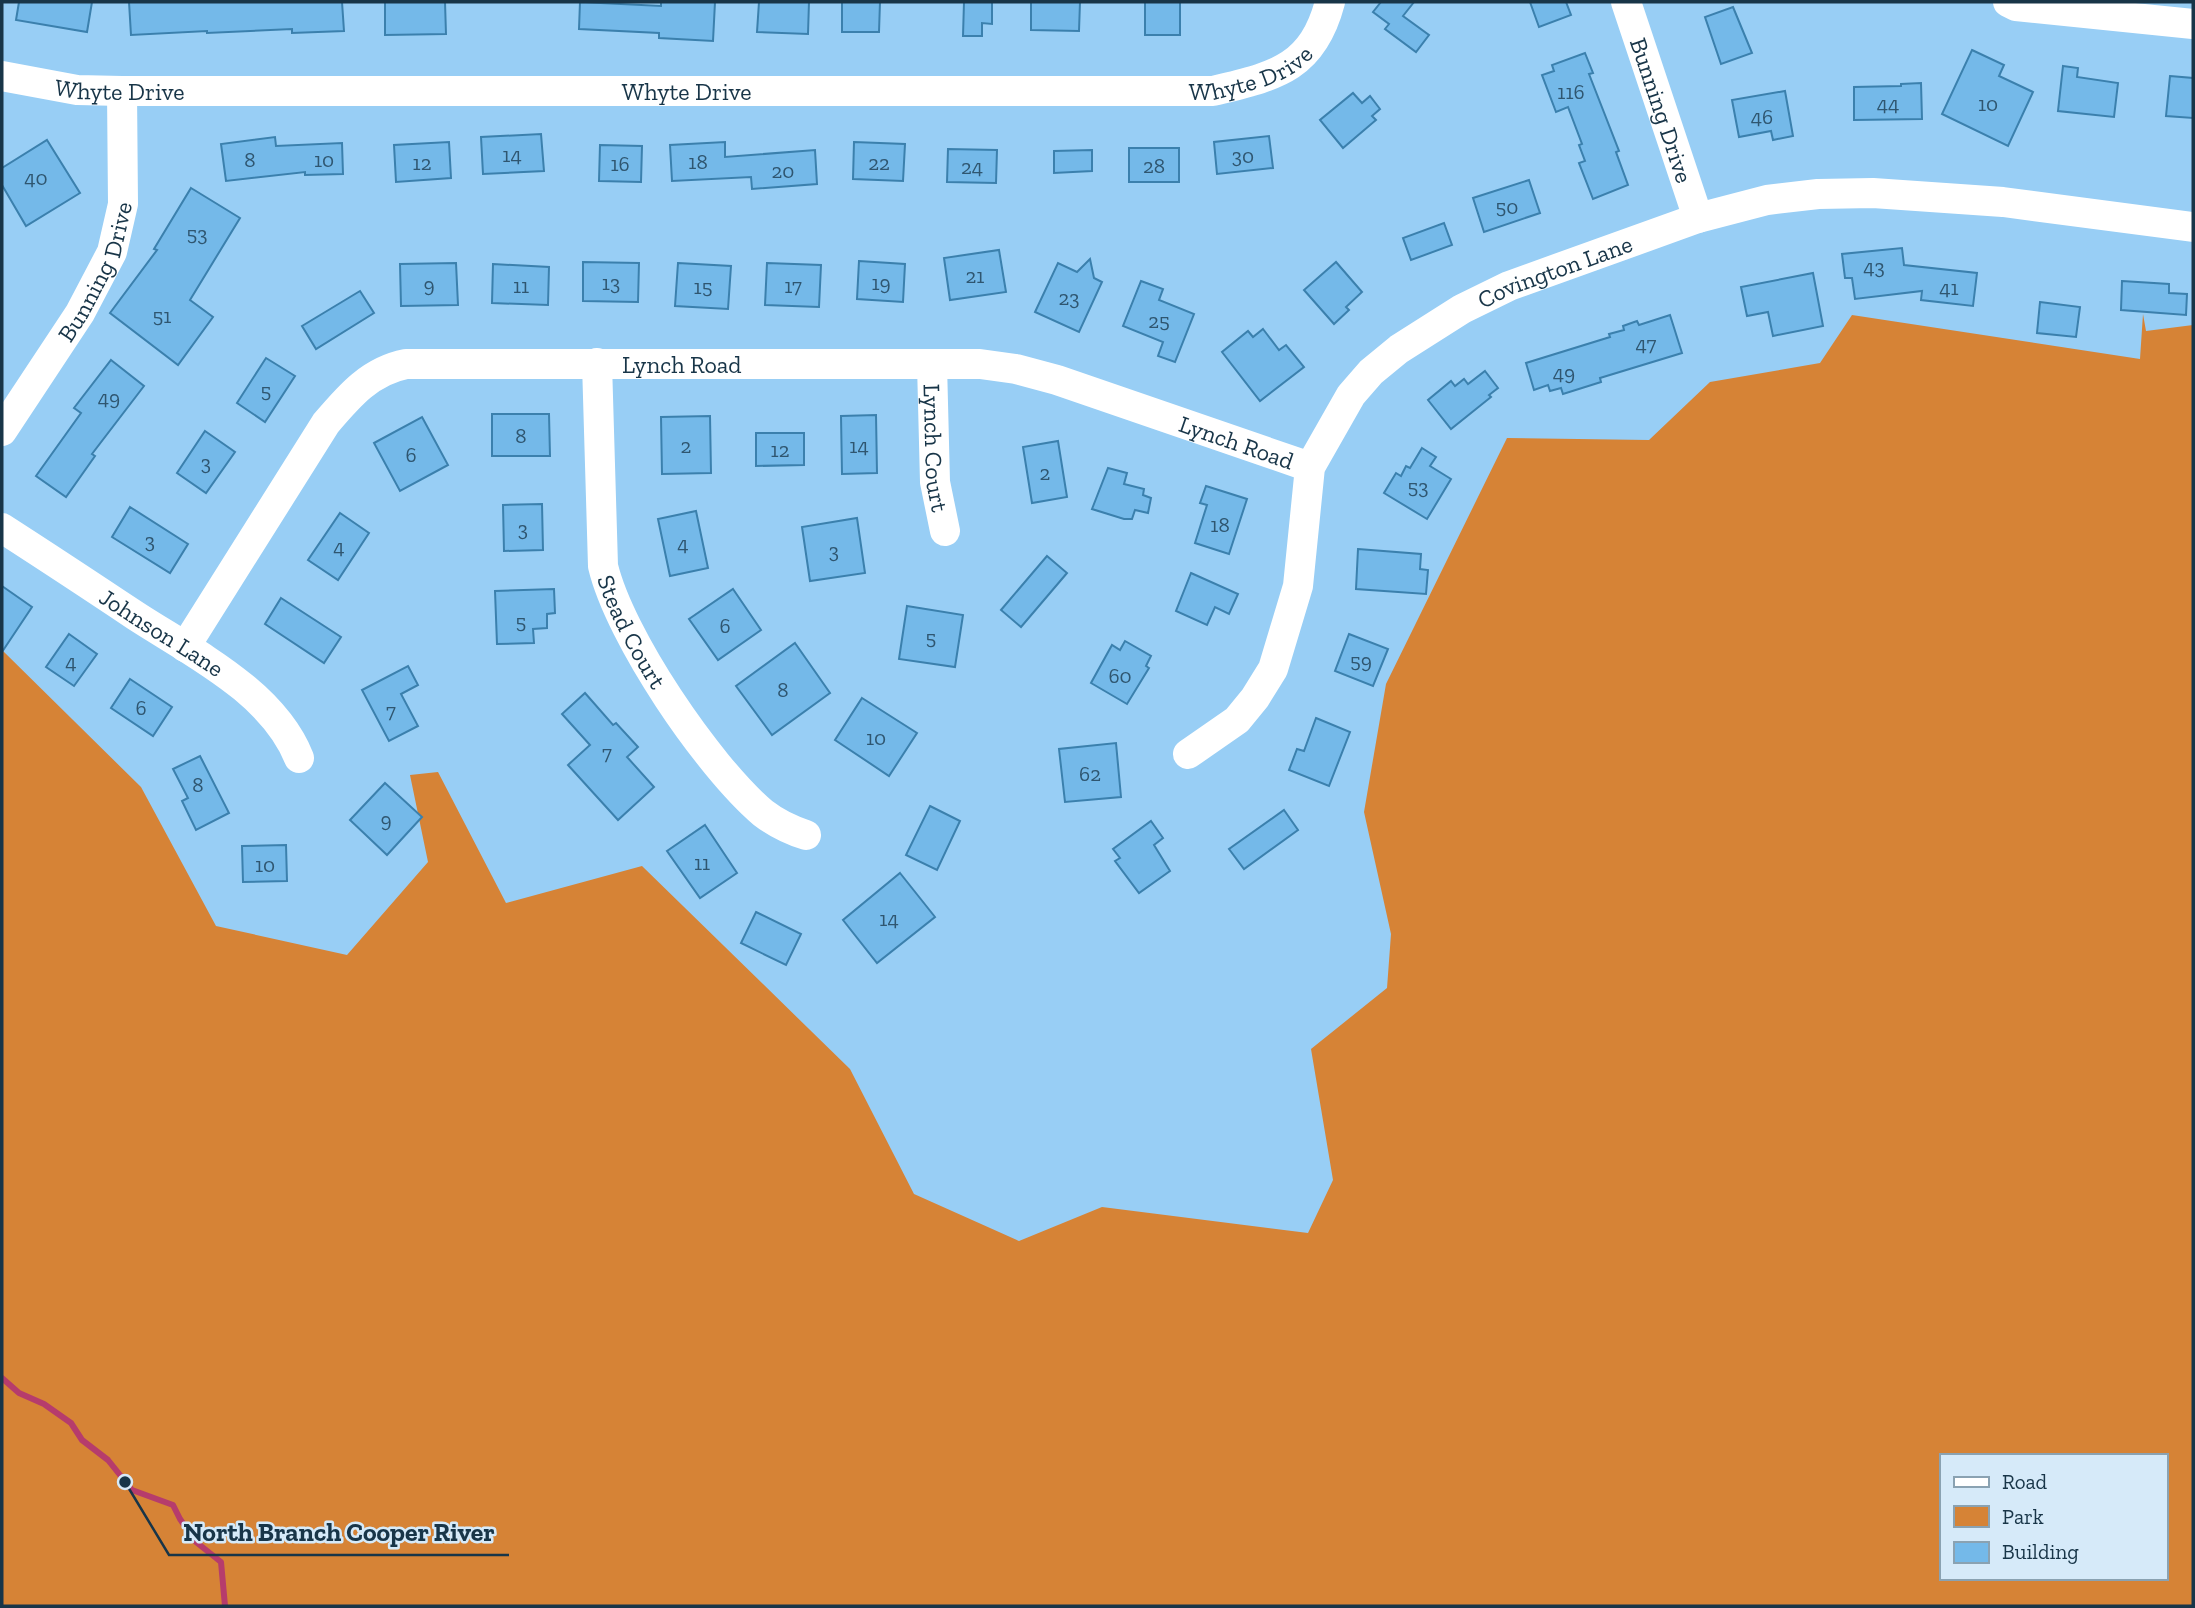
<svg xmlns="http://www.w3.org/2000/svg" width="2195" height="1608" viewBox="0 0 2195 1608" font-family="'Zilla Slab',serif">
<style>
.green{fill:#d68336;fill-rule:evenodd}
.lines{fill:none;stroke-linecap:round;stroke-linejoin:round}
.stream{stroke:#b63c6c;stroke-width:6}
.building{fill:#74b9e9;stroke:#3b80ad;stroke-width:2}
.minor{stroke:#fff;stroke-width:30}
.labels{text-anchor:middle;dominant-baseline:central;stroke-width:5;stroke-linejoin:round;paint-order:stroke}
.number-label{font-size:21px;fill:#2f5670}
.street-label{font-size:24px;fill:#183548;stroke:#d6eaf9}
.leader{fill:none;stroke:#183548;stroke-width:2.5}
.callout-dot{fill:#183548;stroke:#d6eaf9;stroke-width:2.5}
.callout-label{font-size:26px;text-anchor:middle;font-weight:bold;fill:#183548;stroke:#d6eaf9;stroke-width:5;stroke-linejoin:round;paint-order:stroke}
</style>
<rect width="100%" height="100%" fill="#98cef5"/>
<path class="green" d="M 2143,314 L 2146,331 L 2193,325 L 2193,1606 L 2,1606 L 3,651 L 141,787 L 216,926 L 347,955 L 428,862 L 410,775 L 438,772 L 506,903 L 642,866 L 850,1069 L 914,1194 L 1019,1241 L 1102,1207 L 1308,1233 L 1333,1180 L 1311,1049 L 1387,988 L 1391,934 L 1364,812 L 1386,684 L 1507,438 L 1649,440 L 1710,382 L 1820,363 L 1852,315 L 2140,359 ZM 1941,1456 L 2165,1456 L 2165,1578 L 1941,1578 Z"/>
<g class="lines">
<path class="stream" d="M 2,1378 L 19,1393 L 44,1404 L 71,1423 L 82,1440 L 108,1460 L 132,1490 L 173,1505 L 180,1519 L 196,1542 L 221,1562 L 225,1606"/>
</g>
<g class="building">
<path d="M 19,2 L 92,2 L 87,32 L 16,20 Z"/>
<path d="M 129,2 L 342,2 L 344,31 L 292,33 L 292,29 L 207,33 L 207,31 L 131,35 Z"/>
<path d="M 385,2 L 445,2 L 446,34 L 385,35 Z"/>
<path d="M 580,2 L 661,6 L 661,2 L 715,2 L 713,41 L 659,38 L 659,33 L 579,29 Z"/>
<path d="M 759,2 L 809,2 L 808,34 L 757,32 Z"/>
<path d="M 842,2 L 880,2 L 879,32 L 842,32 Z"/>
<path d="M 964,2 L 992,2 L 992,24 L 982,23 L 982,36 L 963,36 Z"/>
<path d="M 1031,2 L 1080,2 L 1079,31 L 1031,30 Z"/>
<rect x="1145" y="2" width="35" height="33"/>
<path d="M 1381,2 L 1414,2 L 1403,16 L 1429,35 L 1416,52 L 1385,29 L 1389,24 L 1373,12 Z"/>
<path d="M 1530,2 L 1566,2 L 1571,15 L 1539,27 Z"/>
<path d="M 1733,7 L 1752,53 L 1721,64 L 1705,17 Z"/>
<path d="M 1972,50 L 2004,65 L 1999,76 L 2033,92 L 2008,146 L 1942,114 Z"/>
<path d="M 1585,53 L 1593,73 L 1589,74 L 1619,151 L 1616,152 L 1628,185 L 1593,199 L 1579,163 L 1585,161 L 1579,145 L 1582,144 L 1568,107 L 1556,112 L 1542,75 L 1554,71 L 1552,65 Z"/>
<path d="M 2063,66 L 2078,68 L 2077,77 L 2118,83 L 2114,117 L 2058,111 Z"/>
<path d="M 2170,76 L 2193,78 L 2193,118 L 2166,116 Z"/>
<path d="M 1921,83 L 1922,119 L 1854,120 L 1854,87 L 1901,86 L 1901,84 Z"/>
<path d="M 1785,91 L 1793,136 L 1773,140 L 1771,131 L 1739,137 L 1732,100 Z"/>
<path d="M 1353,93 L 1362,103 L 1370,96 L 1380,109 L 1372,116 L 1376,120 L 1343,148 L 1320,120 Z"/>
<path d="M 541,134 L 544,171 L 483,174 L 481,137 Z"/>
<path d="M 1269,136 L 1273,168 L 1217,174 L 1214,142 Z"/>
<path d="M 275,137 L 276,146 L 342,143 L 343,174 L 305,175 L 305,172 L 226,181 L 221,144 Z"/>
<path d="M 47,140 L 80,193 L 26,226 L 2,185 L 2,168 Z"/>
<path d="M 449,142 L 451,178 L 396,182 L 394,145 Z"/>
<path d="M 725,142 L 725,157 L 815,150 L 817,184 L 752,189 L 751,177 L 672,181 L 670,145 Z"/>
<path d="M 854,142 L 905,144 L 903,181 L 853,179 Z"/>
<path d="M 600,145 L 642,146 L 641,182 L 599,181 Z"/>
<rect x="1129" y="148" width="50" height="34"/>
<path d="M 948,149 L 997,150 L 996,183 L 947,182 Z"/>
<path d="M 1092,150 L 1092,171 L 1054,173 L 1054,151 Z"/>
<path d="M 1529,180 L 1540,213 L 1484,232 L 1473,198 Z"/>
<path d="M 191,188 L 240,218 L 190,300 L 213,317 L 178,365 L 110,313 L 157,250 L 154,249 Z"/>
<path d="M 1444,223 L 1452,245 L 1411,260 L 1403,238 Z"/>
<path d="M 1902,248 L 1904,265 L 1977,273 L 1973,306 L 1921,300 L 1922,291 L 1855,299 L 1852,278 L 1845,278 L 1842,254 Z"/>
<path d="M 999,250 L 1006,292 L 950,300 L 944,258 Z"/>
<path d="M 1090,259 L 1094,278 L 1102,282 L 1079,332 L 1035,312 L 1058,263 L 1077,272 Z"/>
<path d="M 859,261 L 905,264 L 903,302 L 857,299 Z"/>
<path d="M 583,262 L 639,263 L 638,302 L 583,301 Z"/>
<path d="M 1336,262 L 1362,292 L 1346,307 L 1349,310 L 1334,324 L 1304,290 Z"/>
<path d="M 456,263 L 458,305 L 401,306 L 400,264 Z"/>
<path d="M 678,263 L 731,266 L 728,309 L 675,306 Z"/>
<path d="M 767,263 L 821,265 L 819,307 L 765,305 Z"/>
<path d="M 493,264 L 549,267 L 548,305 L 492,303 Z"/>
<path d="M 1813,273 L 1823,326 L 1773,336 L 1768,312 L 1747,316 L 1741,287 Z"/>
<path d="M 1141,281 L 1163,289 L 1159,300 L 1194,314 L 1175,362 L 1158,356 L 1163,342 L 1123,326 Z"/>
<path d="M 2122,281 L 2169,284 L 2169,293 L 2187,294 L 2186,315 L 2121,310 Z"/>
<path d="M 360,291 L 374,313 L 316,349 L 302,326 Z"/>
<path d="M 2040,302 L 2080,307 L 2076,337 L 2037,333 Z"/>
<path d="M 1670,315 L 1682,353 L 1600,378 L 1601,382 L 1563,394 L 1561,388 L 1550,391 L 1548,385 L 1534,390 L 1526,363 L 1610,337 L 1609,334 L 1624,330 L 1623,326 L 1637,321 L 1639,325 Z"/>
<path d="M 1263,329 L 1279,350 L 1286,345 L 1304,367 L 1260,401 L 1222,352 L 1248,331 L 1253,337 Z"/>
<path d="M 266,358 L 295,376 L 265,422 L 237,403 Z"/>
<path d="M 111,360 L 144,386 L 92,454 L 95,456 L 66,497 L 36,476 L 81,413 L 74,408 Z"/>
<path d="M 1485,371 L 1498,388 L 1489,395 L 1491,397 L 1451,429 L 1428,400 L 1451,381 L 1455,386 L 1464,379 L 1468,384 Z"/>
<path d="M 492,414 L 549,414 L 550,456 L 492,456 Z"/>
<path d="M 876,415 L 877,473 L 842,474 L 841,416 Z"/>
<path d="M 710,416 L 711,473 L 662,474 L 661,417 Z"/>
<path d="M 422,417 L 448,465 L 400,491 L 374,443 Z"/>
<path d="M 205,431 L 235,452 L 206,493 L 177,473 Z"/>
<path d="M 756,433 L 804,433 L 804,465 L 756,466 Z"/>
<path d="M 1058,441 L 1067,497 L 1032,503 L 1023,447 Z"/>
<path d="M 1422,448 L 1436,457 L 1430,466 L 1451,479 L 1427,519 L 1384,493 L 1396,473 L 1401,476 L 1406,466 L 1410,468 Z"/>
<path d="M 1108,468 L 1127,473 L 1124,484 L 1144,489 L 1143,495 L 1151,498 L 1148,513 L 1135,510 L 1132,519 L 1124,519 L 1092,509 Z"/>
<path d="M 1206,486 L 1247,499 L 1229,554 L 1195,543 L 1207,505 L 1200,503 Z"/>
<path d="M 542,504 L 543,550 L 504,551 L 503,505 Z"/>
<path d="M 130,507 L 188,544 L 170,573 L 112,537 Z"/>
<path d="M 696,511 L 708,568 L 670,576 L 658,519 Z"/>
<path d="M 340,513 L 369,533 L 338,580 L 308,560 Z"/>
<path d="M 857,518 L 865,573 L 810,581 L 802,527 Z"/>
<path d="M 1358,549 L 1421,554 L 1420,569 L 1428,570 L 1426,594 L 1356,589 Z"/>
<path d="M 1047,556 L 1067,573 L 1021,627 L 1001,610 Z"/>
<path d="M 1191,573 L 1238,594 L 1229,614 L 1215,607 L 1207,625 L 1176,611 Z"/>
<path d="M 2,586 L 32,607 L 2,652 Z"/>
<path d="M 554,589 L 555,613 L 547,614 L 547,628 L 533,629 L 534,643 L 497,644 L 495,591 Z"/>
<path d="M 733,589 L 761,630 L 718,660 L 689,619 Z"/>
<path d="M 281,598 L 341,637 L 324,663 L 265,624 Z"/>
<path d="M 907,606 L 963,615 L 955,667 L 899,659 Z"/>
<path d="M 69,634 L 97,654 L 74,686 L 46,667 Z"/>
<path d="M 1349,634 L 1388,649 L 1373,686 L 1335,671 Z"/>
<path d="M 1125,641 L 1151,656 L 1146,666 L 1149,668 L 1127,704 L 1091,683 L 1112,645 L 1120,650 Z"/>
<path d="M 795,643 L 830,693 L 772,735 L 736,686 Z"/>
<path d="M 408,666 L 418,685 L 401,694 L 418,726 L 389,741 L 362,690 Z"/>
<path d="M 130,679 L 172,707 L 153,736 L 111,708 Z"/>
<path d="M 585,693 L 613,725 L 616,723 L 638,747 L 627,757 L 654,787 L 618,820 L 568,765 L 590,745 L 562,714 Z"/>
<path d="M 862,698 L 917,733 L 889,776 L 835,740 Z"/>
<path d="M 1316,718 L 1350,732 L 1329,786 L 1289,770 L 1297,749 L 1304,751 Z"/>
<path d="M 1116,743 L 1121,797 L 1065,802 L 1059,749 Z"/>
<path d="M 200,756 L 229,813 L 196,830 L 182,801 L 188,798 L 173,769 Z"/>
<path d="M 385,783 L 422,817 L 387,855 L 350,820 Z"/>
<path d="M 930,806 L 960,821 L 937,870 L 906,855 Z"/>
<path d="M 1284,810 L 1298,830 L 1244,869 L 1229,849 Z"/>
<path d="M 1151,821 L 1163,838 L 1154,845 L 1170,871 L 1139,893 L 1115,861 L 1120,858 L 1113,849 Z"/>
<path d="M 705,825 L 737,873 L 700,898 L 667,851 Z"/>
<path d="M 286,845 L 287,881 L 243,882 L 242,846 Z"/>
<path d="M 900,873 L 935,917 L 877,963 L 843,920 Z"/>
<path d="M 756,912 L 801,934 L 786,965 L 741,943 Z"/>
</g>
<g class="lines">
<g class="minor">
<path id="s1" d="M 1626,2 L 1698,218"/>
<path d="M 2008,2 L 2016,6 L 2193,24"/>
<path id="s2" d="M 2,76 L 77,90 L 122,91 L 1213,91 C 1274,76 1312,70 1330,2"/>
<path id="s3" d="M 597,363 L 603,566 C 620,637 707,765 763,813 C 776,823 790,830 806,835"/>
<path id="s4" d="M 932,364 L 935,482 L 945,531"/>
<path id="s5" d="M 2,431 L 80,313 L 112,252 L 123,204 L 122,91"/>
<path id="s6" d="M 2,528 C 47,557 91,586 136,616 C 193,653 273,692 299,758"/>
<path id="s7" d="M 185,647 L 326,423 C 349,396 370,371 406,364 L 980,364 L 1016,369 L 1057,380 L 1310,467"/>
<path id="s8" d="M 1188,754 L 1237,720 L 1255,698 L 1273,669 L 1298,586 L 1310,467 L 1351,395 L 1371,372 L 1399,349 L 1462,309 L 1509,286 L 1698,218 L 1767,200 L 1818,194 L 1873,193 L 2003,202 L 2193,227"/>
</g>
</g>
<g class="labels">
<g class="number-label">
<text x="1571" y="91">116</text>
<text x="1888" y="103">44</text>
<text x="1988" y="103">10</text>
<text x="1762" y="116">46</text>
<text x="512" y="154">14</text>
<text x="1243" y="155">30</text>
<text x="250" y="159">8</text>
<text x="324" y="159">10</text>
<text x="698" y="161">18</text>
<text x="422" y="162">12</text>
<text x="879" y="162">22</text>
<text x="620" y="163">16</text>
<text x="1154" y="165">28</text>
<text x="972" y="166">24</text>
<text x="783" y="170">20</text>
<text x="36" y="177">40</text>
<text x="1507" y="206">50</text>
<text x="197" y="233">53</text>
<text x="1874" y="266">43</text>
<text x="975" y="275">21</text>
<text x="611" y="282">13</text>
<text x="881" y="282">19</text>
<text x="429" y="284">9</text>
<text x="521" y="285">11</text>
<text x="793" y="285">17</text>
<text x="703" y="286">15</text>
<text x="1949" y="287">41</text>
<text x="1069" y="297">23</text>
<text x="162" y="315">51</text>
<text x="1159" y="320">25</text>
<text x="1646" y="343">47</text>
<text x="1564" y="372">49</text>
<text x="266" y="390">5</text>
<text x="109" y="397">49</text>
<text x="521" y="435">8</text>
<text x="686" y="445">2</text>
<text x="859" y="445">14</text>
<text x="780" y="449">12</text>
<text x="411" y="454">6</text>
<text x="206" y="462">3</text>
<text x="1045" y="472">2</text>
<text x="1418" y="486">53</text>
<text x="1220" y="524">18</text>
<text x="523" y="528">3</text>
<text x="150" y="540">3</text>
<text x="683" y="543">4</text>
<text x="339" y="546">4</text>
<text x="834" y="550">3</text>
<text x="521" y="621">5</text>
<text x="725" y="625">6</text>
<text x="931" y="637">5</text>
<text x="1361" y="660">59</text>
<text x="71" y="661">4</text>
<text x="1120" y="675">60</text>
<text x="783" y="689">8</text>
<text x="141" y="707">6</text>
<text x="391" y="710">7</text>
<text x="876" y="737">10</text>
<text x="607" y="752">7</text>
<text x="1090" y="773">62</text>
<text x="198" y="784">8</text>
<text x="386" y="819">9</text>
<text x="702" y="862">11</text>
<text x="265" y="864">10</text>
<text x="889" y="918">14</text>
</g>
<g class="street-label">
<text stroke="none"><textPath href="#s2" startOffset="1253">Whyte Drive</textPath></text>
<text stroke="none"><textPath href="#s2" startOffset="119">Whyte Drive</textPath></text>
<text stroke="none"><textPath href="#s2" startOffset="686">Whyte Drive</textPath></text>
<text stroke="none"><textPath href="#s1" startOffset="114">Bunning Drive</textPath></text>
<text stroke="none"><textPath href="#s5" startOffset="186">Bunning Drive</textPath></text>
<text stroke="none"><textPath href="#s8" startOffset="653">Covington Lane</textPath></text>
<text stroke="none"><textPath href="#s7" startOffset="642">Lynch Road</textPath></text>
<text stroke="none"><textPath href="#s7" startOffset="1209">Lynch Road</textPath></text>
<text stroke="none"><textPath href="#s4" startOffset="84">Lynch Court</textPath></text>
<text stroke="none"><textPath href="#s3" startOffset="275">Stead Court</textPath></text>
<text stroke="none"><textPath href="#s6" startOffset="191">Johnson Lane</textPath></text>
</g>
</g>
<path class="leader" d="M125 1482L169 1555H509"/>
<circle class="callout-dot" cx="125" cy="1482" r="7"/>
<g class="callout-label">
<text x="339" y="1541">North Branch Cooper River</text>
</g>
<rect width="2195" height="1608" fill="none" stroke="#183548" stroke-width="7"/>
<rect x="1940" y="1454" width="228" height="126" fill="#d6eaf9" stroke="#8aa2b2" stroke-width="2"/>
<rect x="1954" y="1477" width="35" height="10" fill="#ffffff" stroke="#8aa2b2" stroke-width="2"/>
<text x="2002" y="1489" font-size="21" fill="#183548">Road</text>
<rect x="1954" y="1506" width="35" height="21" fill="#d68336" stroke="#8aa2b2" stroke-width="2"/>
<text x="2002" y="1524" font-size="21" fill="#183548">Park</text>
<rect x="1954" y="1542" width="35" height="21" fill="#74b9e9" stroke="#8aa2b2" stroke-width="2"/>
<text x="2002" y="1559" font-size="21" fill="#183548">Building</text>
</svg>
